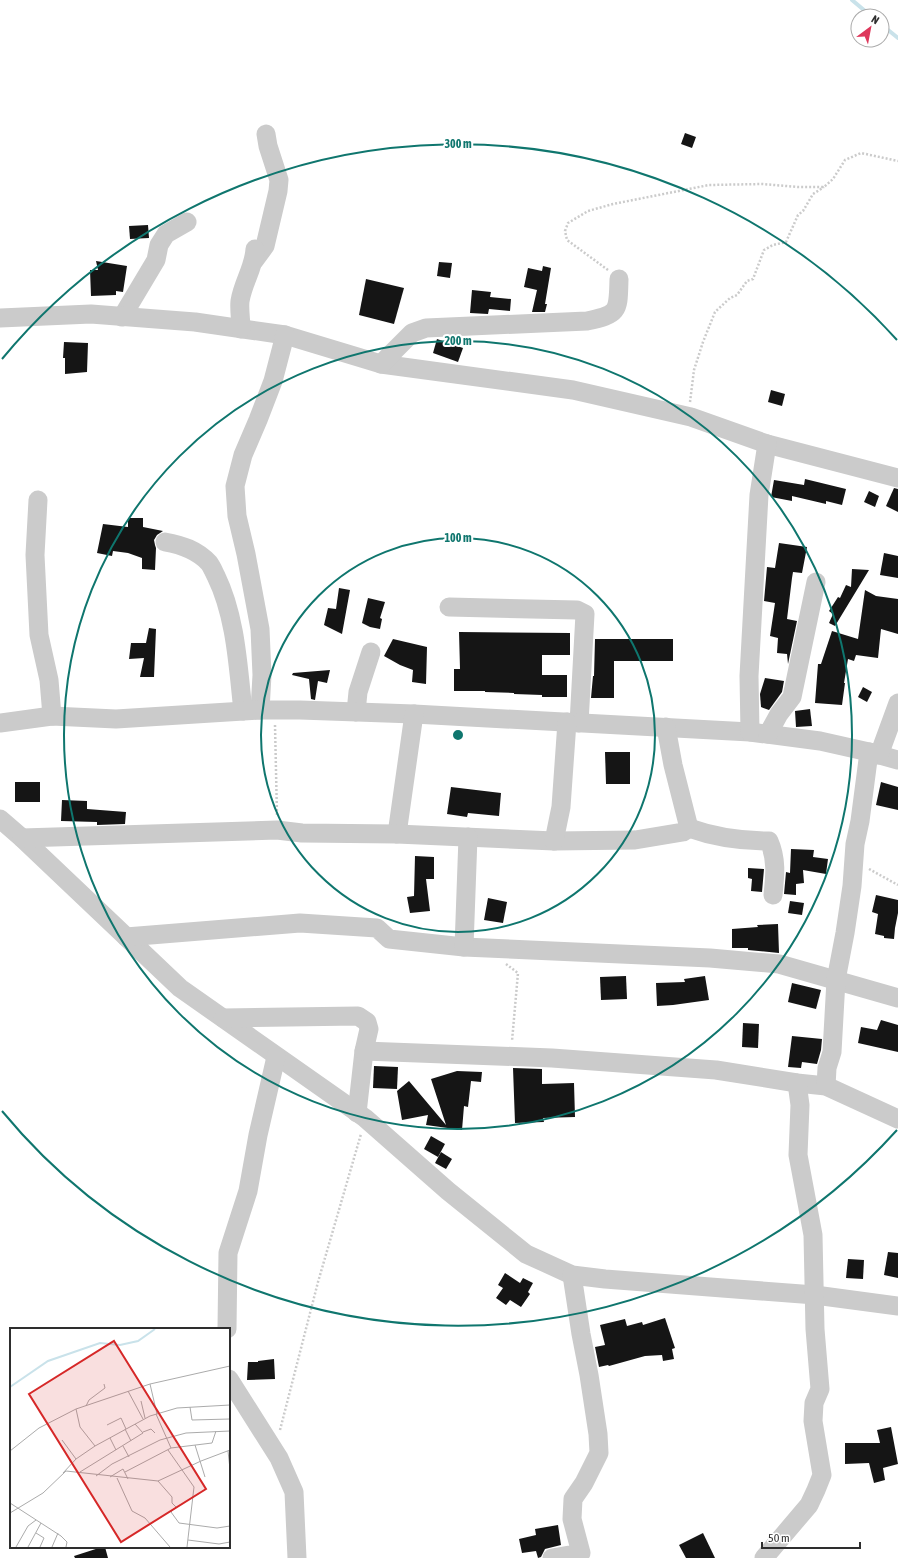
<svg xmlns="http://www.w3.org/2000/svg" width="898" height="1558" viewBox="0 0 898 1558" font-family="'Asap Condensed',sans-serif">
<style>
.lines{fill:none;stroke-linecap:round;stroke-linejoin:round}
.stream{stroke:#c9e2ea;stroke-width:4}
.building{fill:#151515}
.path{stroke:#cbcbcb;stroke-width:2.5;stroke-dasharray:2 2;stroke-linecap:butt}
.minor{stroke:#cbcbcb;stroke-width:19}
.ring{fill:none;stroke:#0f766e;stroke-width:2}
.inset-river{fill:none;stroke:#c9e2ea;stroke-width:2}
.inset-road{fill:none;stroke:#ababab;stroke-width:1}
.view{fill:#d62828;fill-opacity:0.15;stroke:#d62828;stroke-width:2}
.inset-edge{fill:none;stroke:#2e2e2e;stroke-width:2}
.centre{fill:#0f766e;stroke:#fff;stroke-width:2}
.ring-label{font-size:12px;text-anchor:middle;font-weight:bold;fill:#0f766e;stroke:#fff;stroke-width:4;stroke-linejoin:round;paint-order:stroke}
</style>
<rect width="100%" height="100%" fill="#fff"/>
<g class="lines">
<g class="stream">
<path d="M 852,0 L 871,16"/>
<path d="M 882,25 L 898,38"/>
</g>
</g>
<g class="building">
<path d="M 685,133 L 696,137 L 692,148 L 681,144 Z"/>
<path d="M 148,225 L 149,238 L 130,239 L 129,226 Z"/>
<path d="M 96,261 L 127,266 L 123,292 L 116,291 L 116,295 L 91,296 L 90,270 L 98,270 Z"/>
<path d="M 439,262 L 452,263 L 450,278 L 437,276 Z"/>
<path d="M 543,266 L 551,268 L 545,304 L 547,304 L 545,312 L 532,312 L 537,290 L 524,287 L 528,268 L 542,271 Z"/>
<path d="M 366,279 L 404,288 L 394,324 L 359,315 Z"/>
<path d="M 472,290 L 491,292 L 490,297 L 511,299 L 510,311 L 489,309 L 488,314 L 470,313 Z"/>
<path d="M 437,339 L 463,348 L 458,362 L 433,353 Z"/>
<path d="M 64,342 L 88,343 L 87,372 L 65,374 L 65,358 L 63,358 Z"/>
<path d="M 771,390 L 785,394 L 782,406 L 768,402 Z"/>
<path d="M 805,479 L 846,489 L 842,505 L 826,501 L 826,504 L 792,496 L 792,501 L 771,497 L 774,480 L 804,485 Z"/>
<path d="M 894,488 L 898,489 L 898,512 L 886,506 Z"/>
<path d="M 869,491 L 879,496 L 875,507 L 864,502 Z"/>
<path d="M 128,518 L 143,518 L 143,527 L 163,531 L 157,535 L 154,540 L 155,545 L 156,548 L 155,570 L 142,569 L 142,558 L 128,553 L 113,551 L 112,556 L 97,553 L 103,524 L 128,527 Z"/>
<path d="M 779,543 L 807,547 L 802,573 L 793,572 L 792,578 L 787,619 L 797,621 L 788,664 L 787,654 L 777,653 L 778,638 L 770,636 L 775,603 L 764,601 L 767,567 L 775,568 Z"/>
<path d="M 884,553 L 898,556 L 898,578 L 880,575 Z"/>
<path d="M 852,569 L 869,570 L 835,626 L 829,623 L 833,614 L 829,611 L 838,597 L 840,598 L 846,585 L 851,587 Z"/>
<path d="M 339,588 L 350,590 L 342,634 L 324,625 L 328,608 L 336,609 Z"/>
<path d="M 865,590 L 876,596 L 898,599 L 898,634 L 881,629 L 878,658 L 856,655 L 854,661 L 848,659 L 844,683 L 845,683 L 842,705 L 815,703 L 818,664 L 821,664 L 832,631 L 858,639 Z"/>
<path d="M 368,598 L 385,602 L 380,618 L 382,619 L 380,629 L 370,627 L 362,623 Z"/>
<path d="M 149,628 L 156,629 L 154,677 L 140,677 L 144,658 L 129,659 L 131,643 L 146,643 Z"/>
<path d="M 459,632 L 570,633 L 570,655 L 542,655 L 542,675 L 567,675 L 567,697 L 542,697 L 542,695 L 514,694 L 514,693 L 485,692 L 485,691 L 454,691 L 454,669 L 460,669 Z"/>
<path d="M 393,639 L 427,647 L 426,684 L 412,682 L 413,670 L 400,665 L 384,656 Z"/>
<path d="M 595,639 L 673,639 L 673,661 L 614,661 L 614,698 L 591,698 L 593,676 L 594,676 Z"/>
<path d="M 330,670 L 327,683 L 318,681 L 315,700 L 311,699 L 309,679 L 292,675 L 293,673 Z"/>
<path d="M 765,678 L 784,681 L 782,692 L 769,710 L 761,707 L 760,694 Z"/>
<path d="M 863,687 L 872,692 L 867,702 L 858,697 Z"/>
<path d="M 810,709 L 812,726 L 796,727 L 795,711 Z"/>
<path d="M 605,752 L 630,752 L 630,784 L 606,784 Z"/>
<rect x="15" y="782" width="25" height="20"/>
<path d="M 881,782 L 898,787 L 898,810 L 876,805 Z"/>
<path d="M 451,787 L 501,793 L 499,816 L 468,813 L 467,817 L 447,814 Z"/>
<path d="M 62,800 L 87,801 L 87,809 L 126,812 L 125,824 L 97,825 L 97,822 L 61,821 Z"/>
<path d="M 791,849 L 814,850 L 813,857 L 828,859 L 826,874 L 803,870 L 804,883 L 796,884 L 796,895 L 784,894 L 786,872 L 790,873 Z"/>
<path d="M 415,856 L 434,857 L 434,879 L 426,879 L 430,911 L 410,913 L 407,897 L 414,896 Z"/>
<path d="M 748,868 L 764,869 L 762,892 L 751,891 L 752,879 L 748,878 Z"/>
<path d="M 876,895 L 898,900 L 898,913 L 895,928 L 894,939 L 884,938 L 884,936 L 875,934 L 878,914 L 872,912 Z"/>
<path d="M 488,898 L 507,902 L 503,923 L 484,920 Z"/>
<path d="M 790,901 L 804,903 L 802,915 L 788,913 Z"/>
<path d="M 778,924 L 779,953 L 748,950 L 748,948 L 732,948 L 732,929 L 758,927 L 757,925 Z"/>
<path d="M 626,976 L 627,999 L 601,1000 L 600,977 Z"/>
<path d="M 705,976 L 709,1000 L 673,1005 L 657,1006 L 656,983 L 685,982 L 684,979 Z"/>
<path d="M 792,983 L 821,990 L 816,1009 L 788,1002 Z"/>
<path d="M 881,1020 L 898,1025 L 898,1052 L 858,1043 L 861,1027 L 877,1030 Z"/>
<path d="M 743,1023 L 759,1024 L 758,1048 L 742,1047 Z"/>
<path d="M 792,1036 L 822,1039 L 821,1050 L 817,1064 L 802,1062 L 801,1068 L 788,1067 Z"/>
<path d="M 374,1066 L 398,1067 L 397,1089 L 373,1088 Z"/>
<path d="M 513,1068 L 542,1069 L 542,1084 L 574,1083 L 575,1117 L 543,1118 L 544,1122 L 515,1123 Z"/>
<path d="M 457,1071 L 482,1072 L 481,1082 L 471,1081 L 468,1107 L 464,1106 L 462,1130 L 426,1125 L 428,1115 L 402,1120 L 397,1091 L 409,1081 L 446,1125 L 431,1079 Z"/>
<path d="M 431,1136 L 445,1144 L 438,1157 L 424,1149 Z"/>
<path d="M 441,1152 L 452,1159 L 446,1169 L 435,1163 Z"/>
<path d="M 888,1252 L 898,1253 L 898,1278 L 884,1275 Z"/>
<path d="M 848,1259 L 864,1260 L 863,1279 L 846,1278 Z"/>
<path d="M 505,1273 L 520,1283 L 523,1278 L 533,1283 L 528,1292 L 530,1294 L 521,1307 L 510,1300 L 506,1305 L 496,1298 L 503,1288 L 498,1285 Z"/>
<path d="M 665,1318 L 675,1348 L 672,1349 L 674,1359 L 663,1361 L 662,1355 L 645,1356 L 609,1366 L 608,1365 L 599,1367 L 595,1347 L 605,1345 L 600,1325 L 625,1319 L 627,1326 L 642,1322 L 643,1325 Z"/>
<path d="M 274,1359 L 275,1379 L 247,1380 L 248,1362 L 258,1362 L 258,1361 Z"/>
<path d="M 891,1427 L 898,1464 L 883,1468 L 885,1480 L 874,1483 L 869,1463 L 845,1464 L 845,1443 L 880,1443 L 877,1430 Z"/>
<path d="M 558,1525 L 561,1545 L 545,1549 L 541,1557 L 538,1558 L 536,1551 L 522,1553 L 519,1539 L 536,1535 L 535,1529 Z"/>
<path d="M 703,1533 L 715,1558 L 686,1558 L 679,1545 Z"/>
<path d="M 102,1547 L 105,1547 L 108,1558 L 75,1558 L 74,1556 Z"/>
</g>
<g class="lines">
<g class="path">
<path d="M 608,270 L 567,240 L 565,231 L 568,223 L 588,211 L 613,204 L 709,185 L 762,184 L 798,187 L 824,187 L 833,179 L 845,160 L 861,153 L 898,161"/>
<path d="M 690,402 L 694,370 L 703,342 L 715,312 L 730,298 L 737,295 L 747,281 L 753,279 L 764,250 L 773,245 L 786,242 L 798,215 L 803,211 L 813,194 L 824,187"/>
<path d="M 275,725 L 277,816"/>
<path d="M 869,869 L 898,885"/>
<path d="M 506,964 L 518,973 L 512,1041"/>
<path d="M 280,1430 L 318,1282 L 361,1134"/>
</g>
<g class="minor">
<path d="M 254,261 L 265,246 L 278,191 L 279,180 L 268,146 L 266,134"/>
<path d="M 122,317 L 156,260 L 159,245 L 166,234 L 187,222"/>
<path d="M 0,318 L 91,314 L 195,322 L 285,335 L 381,364 L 573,390 L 691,417 L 767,444 L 898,478"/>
<path d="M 241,329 C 241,320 239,310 240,301 C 243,282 254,268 255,249"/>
<path d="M 381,364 L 412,333 L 426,328 L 587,321 C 620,314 618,311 619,279"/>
<path d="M 38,500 L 35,555 L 39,635 L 49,680 L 52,716"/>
<path d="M 165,542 C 182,545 197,550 209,563 C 212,567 214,572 216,576 C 236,617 238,667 243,711"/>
<path d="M 449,607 L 577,610 L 585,614 L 579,723"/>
<path d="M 260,710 L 262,675 L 260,629 L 246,554 L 237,516 L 235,486 L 243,455 L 258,420 L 273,381 L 285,335"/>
<path d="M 356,712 L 358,692 L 371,652"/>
<path d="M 0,723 L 52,716 L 116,719 L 260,710 L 300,710 L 414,714 L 750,732 L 820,741 L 869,752 L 898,760"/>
<path d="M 750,732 L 749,676 L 759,495 L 767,444"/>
<path d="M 768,734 L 779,714 L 792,697 L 816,582"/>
<path d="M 879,755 L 898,703"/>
<path d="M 0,819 L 22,838 L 180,988 L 365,1118 L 448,1191 L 526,1254 L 572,1275 L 605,1279 L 815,1295 L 898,1306"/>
<path d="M 689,828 C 714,837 742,841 769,841 C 777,859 775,876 773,895"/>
<path d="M 397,834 L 414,714"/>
<path d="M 22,838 L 277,830 L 302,833 L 397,834 L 554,841 L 635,840 L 683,832 L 689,828 L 673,765 L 666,727"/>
<path d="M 554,841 L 561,807 L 567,722"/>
<path d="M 126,937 L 300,923 L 377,928 L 389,939 L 464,947 L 710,958 L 779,964 L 898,998"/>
<path d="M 464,947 L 468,837"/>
<path d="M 223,1018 L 358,1016 L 367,1022 L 369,1029 L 364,1051 L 357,1113"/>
<path d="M 364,1051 L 552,1058 L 716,1070 L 797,1083 L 826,1086 L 898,1119"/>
<path d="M 826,1086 L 827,1068 L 832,1052 L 836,980 L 845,933 L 852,886 L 855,844 L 860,821 L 869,752"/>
<path d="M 227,1329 L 228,1253 L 248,1191 L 258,1135 L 276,1057"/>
<path d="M 229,1379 L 279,1458 L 294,1492 L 297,1558"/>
<path d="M 552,1558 L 581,1553 L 572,1519 L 573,1499 L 584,1483 L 599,1453 L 598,1434 L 589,1375 L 581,1334 L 572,1275"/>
<path d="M 764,1558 L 809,1505 L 816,1490 L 822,1475 L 813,1421 L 814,1403 L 820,1389 L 815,1329 L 813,1235 L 798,1155 L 800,1105 L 797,1083"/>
</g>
</g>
<g class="ring">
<circle cx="458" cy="735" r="197"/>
<circle cx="458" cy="735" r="394"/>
<path d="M897 1130A591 591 0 0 1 2 1111M2 359A591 591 0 0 1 897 340"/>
</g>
<g transform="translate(10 1328)">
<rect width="220" height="220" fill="#fff"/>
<path class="inset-river" d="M 0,59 L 38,33 L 90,15 L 110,17 L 128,13 L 145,1"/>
<path class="inset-road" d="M 140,56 L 147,86M 118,63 L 133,91M 131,73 L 135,90M 76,78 L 79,72 L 95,60 L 94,56M 180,79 L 182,92 L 220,91M 66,81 L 70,99 L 85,118M 146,86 L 161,120M 97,97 L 111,90 L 116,101M 115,101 L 121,113M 133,104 L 141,101 L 145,105M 100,110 L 106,122M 52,112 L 66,131M 185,117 L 195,149M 113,118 L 119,129M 158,122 L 184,159 L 177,219M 0,123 L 29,100 L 66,81 L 140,56 L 220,38M 218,123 L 220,141M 70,144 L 133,105 L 125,96M 115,144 L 161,120 L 202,115 L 206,103M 53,145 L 66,131 L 85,118 L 140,88 L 167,80 L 220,77M 86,148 L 102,136 L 150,112 L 176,105 L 220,103M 100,149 L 113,141 L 118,151M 107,150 L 122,183 L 135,190 L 160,219M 148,153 L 162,169 L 162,175 L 166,179 L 161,184 L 169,195 L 207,200 L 220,198M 0,175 L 51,208 L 57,214 L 56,219M 0,185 L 33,165 L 56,143 L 148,153 L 191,133 L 220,122M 26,205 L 34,210 L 30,219M 178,212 L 209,216 L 220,214M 6,219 L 18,198 L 26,192M 18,219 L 31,195M 42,219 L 48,205"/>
<path class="view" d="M 104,13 L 196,161 L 111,214 L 19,66 Z"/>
<rect width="220" height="220" class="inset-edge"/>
</g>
<circle cx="458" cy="735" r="6" class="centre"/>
<g class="ring-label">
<text x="458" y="148">300 m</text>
<text x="458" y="345">200 m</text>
<text x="458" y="542">100 m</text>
</g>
<g transform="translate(870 28) rotate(32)"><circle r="19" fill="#ffffff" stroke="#ababab"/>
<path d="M0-3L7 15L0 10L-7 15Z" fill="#de375b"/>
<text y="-6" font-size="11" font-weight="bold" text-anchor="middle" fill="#2e2e2e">N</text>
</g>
<path d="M762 1542v6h98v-6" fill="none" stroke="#2e2e2e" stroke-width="2"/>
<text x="768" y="1542" font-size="12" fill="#2e2e2e" stroke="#ffffff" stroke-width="3" paint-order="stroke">50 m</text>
</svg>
